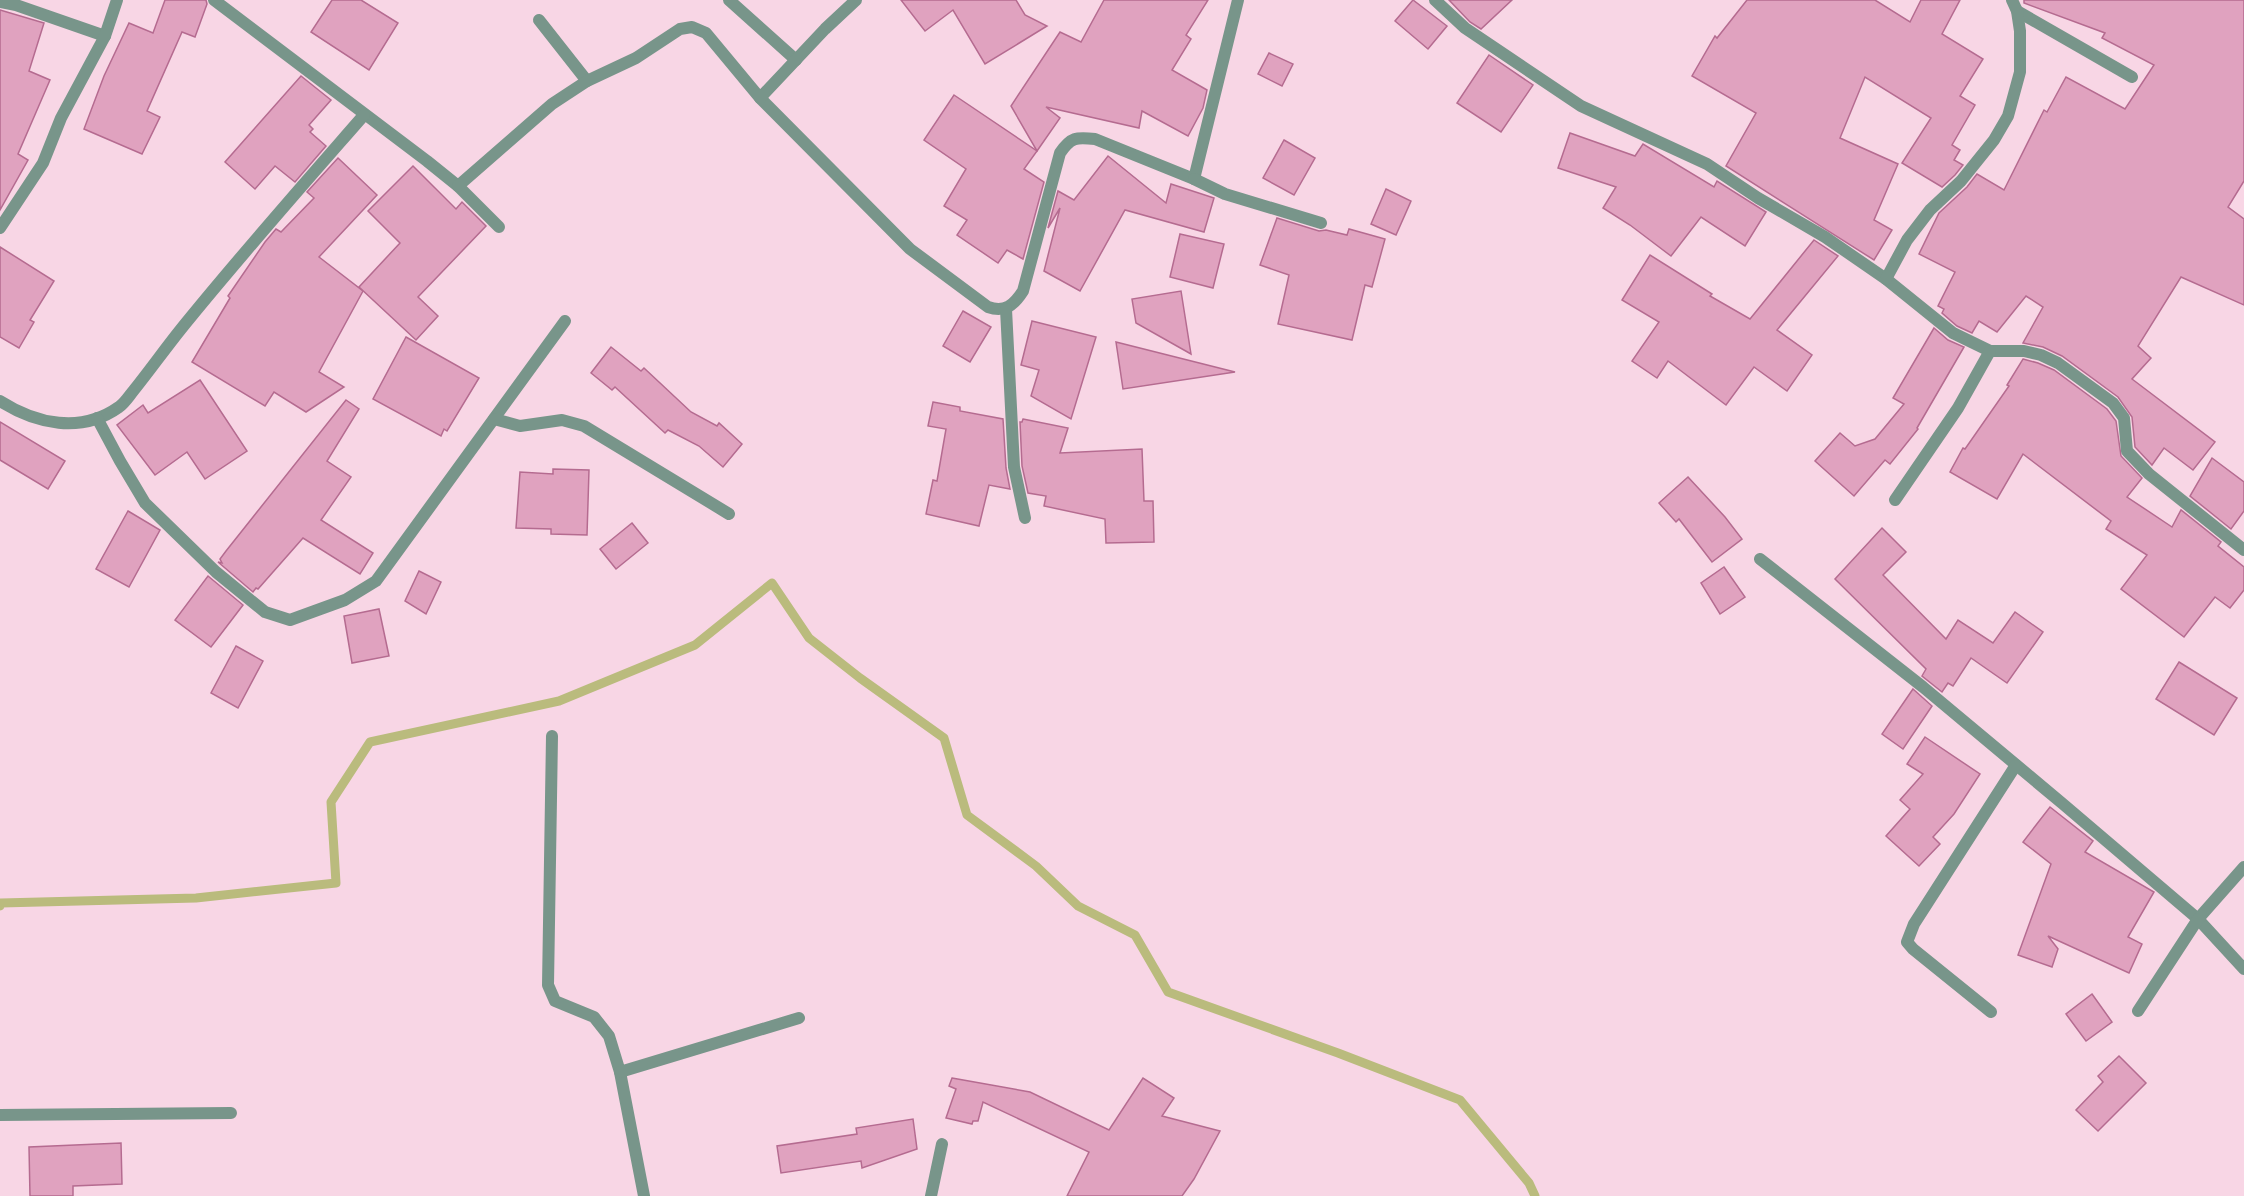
<svg xmlns="http://www.w3.org/2000/svg" width="2244" height="1196" viewBox="0 0 2244 1196" font-family="Helvetica,sans-serif">
<style>
.lines{fill:none;stroke-linecap:round;stroke-linejoin:round}
.stream{stroke:#babb7d;stroke-width:9}
.building{fill:#e0a2bf;stroke:#b56b90;stroke-width:1.5}
.service{stroke:#78958a;stroke-width:12}
.minor{stroke:#78958a;stroke-width:12}
</style>
<rect width="100%" height="100%" fill="#f8d6e5"/>
<g class="lines">
<path class="stream" d="M 0,906 L 1,903 L 196,898 L 336,883 L 331,802 L 370,742 L 559,701 L 695,645 L 772,583 L 809,638 L 860,678 L 944,738 L 967,815 L 1036,866 L 1078,906 L 1135,935 L 1168,992 L 1338,1053 L 1460,1100 L 1529,1183 L 1535,1196"/>
</g>
<g class="building">
<path d="M 165,0 L 206,0 L 207,4 L 195,37 L 182,32 L 147,111 L 160,117 L 142,154 L 84,129 L 104,76 L 129,23 L 153,33 Z"/>
<path d="M 332,0 L 361,0 L 398,23 L 369,70 L 311,32 Z"/>
<path d="M 901,0 L 1016,0 L 1025,15 L 1047,26 L 985,64 L 953,10 L 925,31 Z"/>
<path d="M 1104,0 L 1208,0 L 1186,35 L 1191,39 L 1172,70 L 1207,90 L 1203,108 L 1188,136 L 1142,111 L 1139,128 L 1046,107 L 1060,118 L 1037,151 L 1011,106 L 1060,32 L 1081,42 Z"/>
<path d="M 1413,0 L 1447,26 L 1428,49 L 1395,21 Z"/>
<path d="M 1449,0 L 1512,0 L 1481,29 L 1470,22 Z"/>
<path d="M 1747,0 L 1875,0 L 1910,22 L 1921,0 L 1960,0 L 1942,34 L 1983,59 L 1960,96 L 1975,105 L 1952,145 L 1960,150 L 1954,160 L 1963,165 L 1955,175 L 1942,187 L 1902,163 L 1931,118 L 1865,77 L 1840,138 L 1898,164 L 1874,220 L 1892,230 L 1874,260 L 1726,166 L 1756,113 L 1692,76 L 1715,36 L 1717,38 Z"/>
<path d="M 2024,0 L 2244,0 L 2244,181 L 2228,207 L 2244,219 L 2244,305 L 2181,277 L 2138,346 L 2151,358 L 2132,379 L 2215,442 L 2193,470 L 2164,448 L 2152,465 L 2135,447 L 2132,417 L 2118,397 L 2062,356 L 2043,347 L 2023,343 L 2043,307 L 2026,296 L 1997,332 L 1979,321 L 1972,333 L 1957,326 L 1942,313 L 1944,309 L 1938,306 L 1955,272 L 1919,254 L 1939,213 L 1967,187 L 1977,174 L 2004,190 L 2044,110 L 2047,112 L 2066,77 L 2125,109 L 2154,65 L 2102,38 L 2105,33 L 2024,3 Z"/>
<path d="M 0,10 L 44,23 L 29,71 L 50,80 L 18,154 L 28,160 L 0,210 Z"/>
<path d="M 1269,53 L 1293,64 L 1282,86 L 1258,74 Z"/>
<path d="M 1489,55 L 1533,85 L 1501,132 L 1457,103 Z"/>
<path d="M 301,76 L 331,100 L 309,125 L 313,129 L 310,132 L 326,146 L 295,182 L 275,166 L 255,189 L 225,162 Z"/>
<path d="M 954,95 L 1037,151 L 1024,169 L 1044,182 L 1023,259 L 1007,250 L 998,263 L 957,235 L 967,220 L 944,206 L 966,169 L 924,140 Z"/>
<path d="M 1570,133 L 1635,156 L 1643,144 L 1714,187 L 1717,181 L 1766,212 L 1745,246 L 1701,217 L 1671,256 L 1630,225 L 1603,208 L 1616,187 L 1558,168 Z"/>
<path d="M 1284,140 L 1315,158 L 1294,195 L 1263,178 Z"/>
<path d="M 1108,156 L 1166,203 L 1171,184 L 1214,198 L 1204,232 L 1125,210 L 1080,291 L 1044,271 L 1060,208 L 1048,228 L 1058,191 L 1074,200 Z"/>
<path d="M 338,158 L 377,195 L 319,257 L 363,291 L 319,372 L 344,387 L 306,412 L 274,392 L 265,406 L 192,362 L 230,298 L 228,296 L 265,242 L 276,229 L 281,232 L 314,198 L 307,192 Z"/>
<path d="M 413,166 L 456,209 L 462,202 L 486,226 L 418,297 L 438,316 L 416,340 L 359,287 L 400,243 L 368,211 Z"/>
<path d="M 1386,189 L 1411,201 L 1396,235 L 1371,224 Z"/>
<path d="M 1277,218 L 1319,231 L 1326,230 L 1347,235 L 1349,229 L 1385,239 L 1372,287 L 1365,285 L 1352,340 L 1278,324 L 1289,275 L 1260,265 Z"/>
<path d="M 1180,234 L 1224,244 L 1213,288 L 1170,277 Z"/>
<path d="M 1814,240 L 1838,256 L 1777,330 L 1812,355 L 1787,391 L 1754,367 L 1726,405 L 1668,361 L 1657,378 L 1632,361 L 1659,322 L 1622,300 L 1650,255 L 1712,294 L 1710,296 L 1750,319 Z"/>
<path d="M 0,247 L 54,281 L 30,320 L 34,322 L 19,348 L 0,337 Z"/>
<path d="M 1181,291 L 1191,354 L 1136,323 L 1132,299 Z"/>
<path d="M 963,311 L 991,327 L 970,362 L 943,346 Z"/>
<path d="M 1032,321 L 1096,337 L 1071,419 L 1031,396 L 1039,370 L 1021,365 Z"/>
<path d="M 1934,328 L 1948,340 L 1964,347 L 1917,428 L 1918,429 L 1890,464 L 1885,460 L 1854,496 L 1815,461 L 1840,433 L 1855,446 L 1875,439 L 1904,404 L 1893,398 Z"/>
<path d="M 406,337 L 479,378 L 447,431 L 444,429 L 441,436 L 373,399 Z"/>
<path d="M 1116,342 L 1235,372 L 1123,389 Z"/>
<path d="M 611,347 L 641,371 L 644,368 L 691,412 L 717,426 L 719,423 L 742,444 L 723,467 L 699,446 L 668,430 L 665,433 L 615,387 L 612,390 L 591,373 Z"/>
<path d="M 2023,359 L 2038,363 L 2054,370 L 2107,409 L 2116,421 L 2121,456 L 2142,478 L 2127,497 L 2172,527 L 2181,510 L 2221,542 L 2218,546 L 2244,567 L 2244,590 L 2230,608 L 2215,597 L 2184,637 L 2121,589 L 2147,555 L 2106,529 L 2111,521 L 2023,454 L 1997,499 L 1950,472 L 1963,448 L 1965,449 L 2009,386 L 2007,385 Z"/>
<path d="M 200,380 L 247,451 L 205,479 L 187,452 L 155,475 L 117,425 L 143,405 L 148,413 Z"/>
<path d="M 346,400 L 359,409 L 327,461 L 351,477 L 321,520 L 373,553 L 360,574 L 303,538 L 258,589 L 256,588 L 253,592 L 218,562 L 222,563 L 220,559 L 226,551 Z"/>
<path d="M 933,402 L 960,407 L 960,411 L 1003,419 L 1006,468 L 1010,489 L 989,485 L 979,526 L 926,514 L 933,480 L 937,481 L 946,429 L 928,426 Z"/>
<path d="M 1023,419 L 1068,428 L 1060,453 L 1142,449 L 1144,501 L 1153,501 L 1154,542 L 1106,543 L 1105,519 L 1044,506 L 1046,496 L 1028,493 L 1022,466 L 1020,422 L 1022,422 Z"/>
<path d="M 0,422 L 65,461 L 48,489 L 0,460 Z"/>
<path d="M 2212,458 L 2244,482 L 2244,511 L 2231,529 L 2190,496 Z"/>
<path d="M 553,469 L 589,470 L 587,535 L 551,534 L 551,529 L 516,528 L 520,472 L 553,474 Z"/>
<path d="M 1688,477 L 1725,517 L 1742,539 L 1712,562 L 1679,519 L 1676,522 L 1659,503 Z"/>
<path d="M 128,511 L 160,530 L 129,587 L 96,569 Z"/>
<path d="M 632,523 L 648,543 L 616,569 L 600,549 Z"/>
<path d="M 1882,528 L 1906,552 L 1883,575 L 1946,639 L 1958,620 L 1993,643 L 2015,612 L 2043,632 L 2007,683 L 1971,658 L 1953,686 L 1948,683 L 1942,692 L 1922,676 L 1926,669 L 1835,579 Z"/>
<path d="M 1724,567 L 1745,597 L 1720,614 L 1701,583 Z"/>
<path d="M 419,571 L 441,582 L 426,614 L 405,601 Z"/>
<path d="M 208,576 L 243,605 L 211,647 L 175,620 Z"/>
<path d="M 379,609 L 389,656 L 352,663 L 344,616 Z"/>
<path d="M 236,646 L 263,661 L 238,708 L 211,693 Z"/>
<path d="M 2179,662 L 2237,698 L 2214,735 L 2156,699 Z"/>
<path d="M 1913,689 L 1932,706 L 1903,749 L 1882,734 Z"/>
<path d="M 1925,737 L 1980,774 L 1954,814 L 1933,837 L 1940,844 L 1919,866 L 1886,836 L 1910,809 L 1900,800 L 1923,774 L 1907,764 Z"/>
<path d="M 2050,807 L 2093,841 L 2085,852 L 2154,892 L 2128,937 L 2142,944 L 2129,973 L 2048,936 L 2058,949 L 2052,967 L 2018,955 L 2051,864 L 2023,842 Z"/>
<path d="M 2092,994 L 2112,1022 L 2086,1041 L 2066,1014 Z"/>
<path d="M 2119,1056 L 2146,1083 L 2098,1131 L 2076,1110 L 2103,1082 L 2098,1076 Z"/>
<path d="M 952,1078 L 1030,1092 L 1109,1130 L 1143,1078 L 1174,1098 L 1162,1116 L 1220,1131 L 1194,1179 L 1182,1196 L 1067,1196 L 1089,1152 L 983,1102 L 978,1121 L 973,1121 L 972,1124 L 946,1118 L 956,1089 L 949,1086 Z"/>
<path d="M 913,1119 L 917,1149 L 862,1168 L 861,1161 L 781,1173 L 777,1146 L 857,1134 L 856,1128 Z"/>
<path d="M 121,1143 L 122,1184 L 73,1186 L 73,1196 L 30,1196 L 29,1147 Z"/>
</g>
<g class="lines">
<path class="service" d="M 539,20 L 587,81"/>
<g class="minor">
<path d="M 214,0 L 427,161 L 458,186 L 499,227"/>
<path d="M 729,0 L 796,60"/>
<path d="M 1435,0 L 1465,28 L 1581,106 L 1707,164 L 1758,198 L 1825,237 L 1886,279 L 1953,333 L 1990,351 L 2024,351 L 2041,355 L 2058,363 L 2113,403 L 2124,418 L 2127,451 L 2149,474 L 2244,550"/>
<path d="M 0,2 L 16,5 L 105,36"/>
<path d="M 2017,11 L 2132,77"/>
<path d="M 760,98 L 910,249 L 988,307 C 1005,313 1014,305 1023,291 L 1060,153 C 1071,137 1076,137 1095,139 L 1194,179 L 1238,0"/>
<path d="M 1194,179 L 1225,194 L 1321,223"/>
<path d="M 458,186 L 552,104 L 587,81 L 636,58 L 680,29 L 692,27 L 706,33 L 760,98 L 825,29 L 856,0"/>
<path d="M 0,228 L 43,163 L 61,118 L 105,36 L 117,0"/>
<path d="M 1886,279 L 1907,240 L 1930,210 L 1961,181 L 1994,140 L 2008,116 L 2020,72 L 2020,31 L 2017,11 L 2012,0"/>
<path d="M 1006,309 L 1014,467 L 1025,518"/>
<path d="M 0,401 C 36,424 81,434 119,407 C 125,403 129,396 134,390 C 150,370 165,349 181,329 C 240,256 302,186 364,115"/>
<path d="M 97,418 L 120,461 L 145,503 L 216,572 L 265,612 L 290,620 L 345,600 L 376,581 L 565,321"/>
<path d="M 494,419 L 520,426 L 562,420 L 584,426 L 729,514"/>
<path d="M 1895,500 L 1958,408 L 1990,351"/>
<path d="M 1760,559 L 1923,687 L 2063,804 L 2198,919 L 2244,969"/>
<path d="M 552,736 L 548,985 L 555,1001 L 594,1017 L 609,1036 L 620,1072 L 644,1196"/>
<path d="M 2138,1011 L 2198,919 L 2244,867"/>
<path d="M 1991,1012 L 1913,949 L 1907,942 L 1914,924 L 2016,765"/>
<path d="M 620,1072 L 799,1018"/>
<path d="M 0,1115 L 231,1113"/>
<path d="M 931,1196 L 942,1144"/>
</g>
</g>
</svg>
